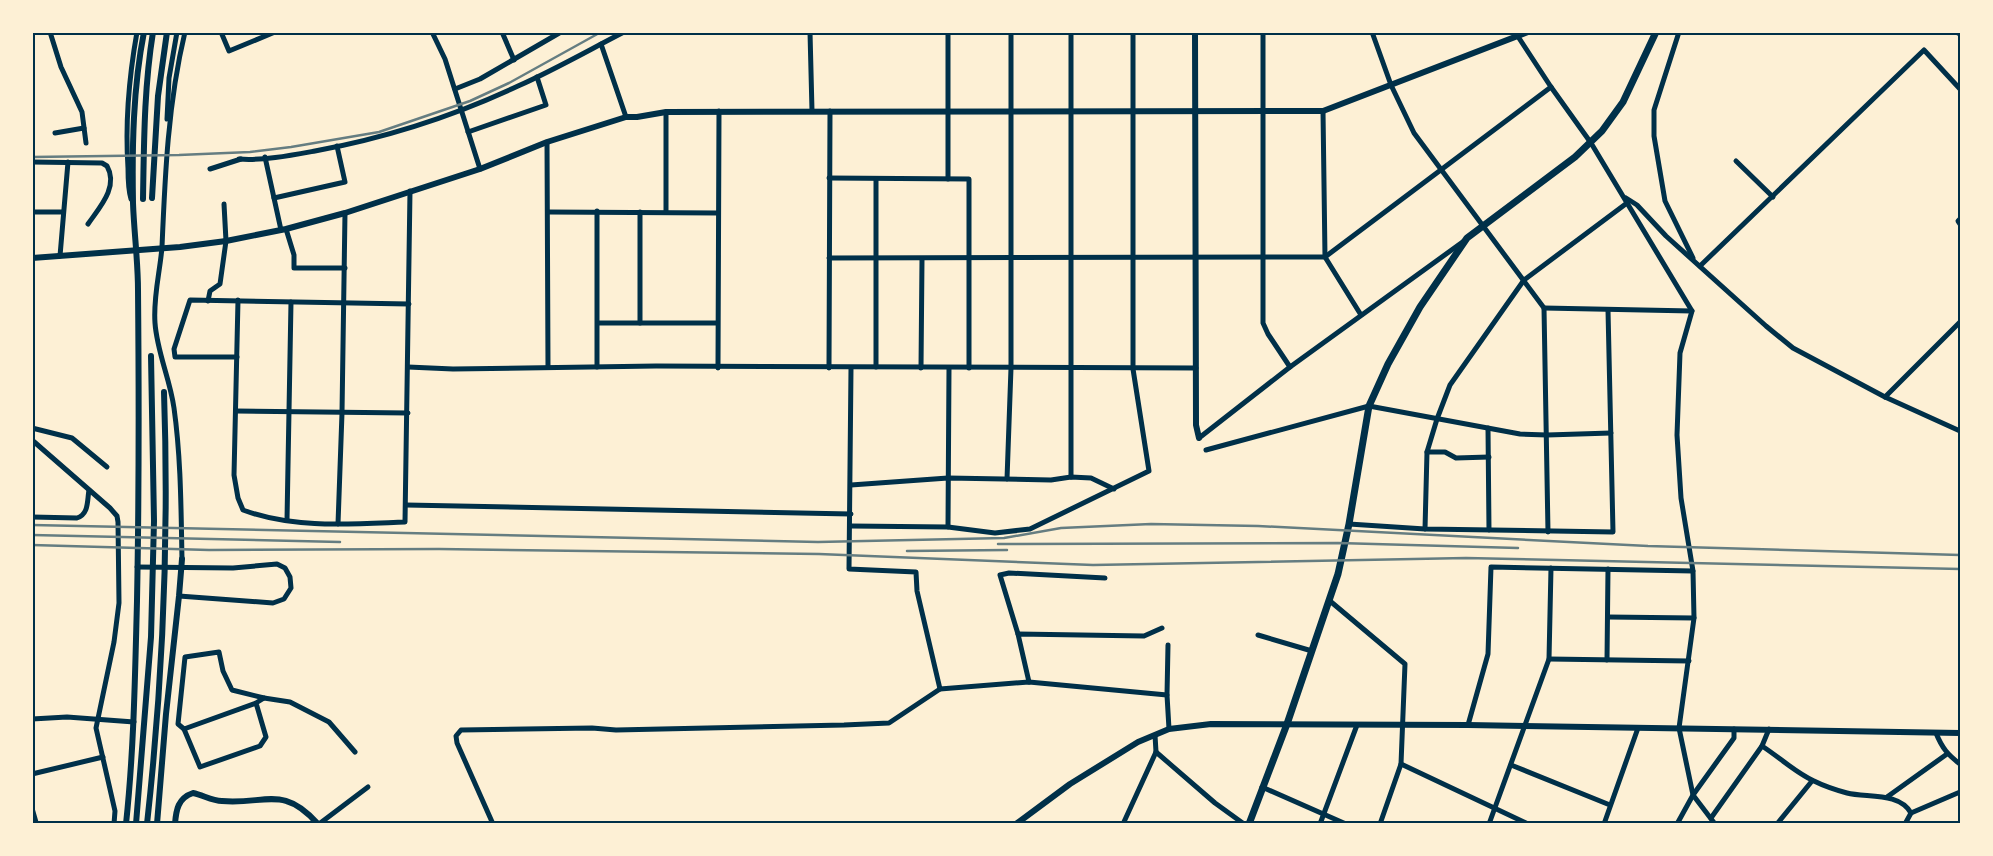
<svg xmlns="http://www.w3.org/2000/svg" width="1993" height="856" viewBox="0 0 1993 856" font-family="'DejaVu Sans',sans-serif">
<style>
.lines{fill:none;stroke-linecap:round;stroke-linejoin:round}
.minor{stroke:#003049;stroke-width:5}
.tertiary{stroke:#003049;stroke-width:6}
.secondary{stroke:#003049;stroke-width:7}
.rail{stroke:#657d81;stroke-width:2.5}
.neatline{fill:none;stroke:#003049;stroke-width:2}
</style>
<rect width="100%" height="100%" fill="#fdf0d5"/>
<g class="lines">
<g class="minor">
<path d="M 50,32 L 61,67 L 82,112 L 86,143"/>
<path d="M 221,32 L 229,51 L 275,32"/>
<path d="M 432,32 L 445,59 L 480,169"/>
<path d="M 502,32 L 514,60"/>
<path d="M 810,32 L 812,111"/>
<path d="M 1263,32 L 1263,323 L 1268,334 L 1290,367"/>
<path d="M 1372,32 L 1391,85 L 1414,133 L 1544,308 L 1548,532"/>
<path d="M 1515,32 L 1551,87 L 1591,143 L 1692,311 L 1680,353 L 1677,435 L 1681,498 L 1693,571 L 1694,618 L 1679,728 L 1693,795 L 1715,824"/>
<path d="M 1679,32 L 1654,110 L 1654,136 L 1665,201 L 1693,258"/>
<path d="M 1956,32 L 1960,34"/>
<path d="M 601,44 L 626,117"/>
<path d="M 455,89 L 480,79 L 561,32"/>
<path d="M 1323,111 L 1325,257 L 1361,315"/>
<path d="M 167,119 L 169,78 L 177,32"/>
<path d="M 468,132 L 546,105 L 537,77"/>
<path d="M 55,133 L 84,128"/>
<path d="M 547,142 L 548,367"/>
<path d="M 265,157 L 281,230"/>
<path d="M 239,159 C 262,161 293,155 315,151 C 385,138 454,116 518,86 C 554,70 589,50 624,32"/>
<path d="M 1736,161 L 1773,197"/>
<path d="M 32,162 L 102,163 L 107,166 C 119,187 99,208 88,224"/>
<path d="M 210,169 L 241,159"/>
<path d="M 829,178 L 969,179 L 969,368"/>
<path d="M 948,179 L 948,32"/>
<path d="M 274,198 L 345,182 L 337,146"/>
<path d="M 1626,198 L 1637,205 L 1666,236 L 1766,326 L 1793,348 L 1885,397 L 1960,431"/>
<path d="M 131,199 C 128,189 128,178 128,168 C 125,123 129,77 137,32"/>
<path d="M 32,212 L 63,212"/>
<path d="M 548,212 L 718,213"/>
<path d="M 666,212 L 666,112"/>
<path d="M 1960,219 L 1958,221 L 1960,224"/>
<path d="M 286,229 L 294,255 L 294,268 L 345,268"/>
<path d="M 60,256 L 68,162"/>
<path d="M 829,258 L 1325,257 L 1551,87"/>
<path d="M 1700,266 L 1924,50 L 1960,89"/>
<path d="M 238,300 L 234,475 L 238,498 L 243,510 C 294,529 352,524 405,522 L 410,191"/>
<path d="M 208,301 L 210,291 L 220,284 L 226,241 L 224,204"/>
<path d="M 1544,308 L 1692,311"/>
<path d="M 598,323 L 717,323"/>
<path d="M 640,323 L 640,212"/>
<path d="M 237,357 L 175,357 L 174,349 L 190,300 L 409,304"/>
<path d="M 408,367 L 453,369 L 656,366 L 1196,368"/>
<path d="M 597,367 L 597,211"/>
<path d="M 876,367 L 876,179"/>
<path d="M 718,368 L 719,111"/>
<path d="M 829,368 L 830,111"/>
<path d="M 851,368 L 849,569 L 916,572 L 917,591 L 940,689 L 1029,682 L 1167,695"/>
<path d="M 921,368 L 922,259"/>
<path d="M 1885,397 L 1960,322"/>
<path d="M 236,411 L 408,413"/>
<path d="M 32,428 L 72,438 L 107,467"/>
<path d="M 1488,428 L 1489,530"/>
<path d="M 1199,438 L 1290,367 L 1464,241"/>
<path d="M 32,440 L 110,508 L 117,516 L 118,522 L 119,603 L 114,642 L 96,728 L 115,811 L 114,824"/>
<path d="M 1206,450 L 1369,406 L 1520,434 L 1547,435 L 1611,433"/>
<path d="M 1427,452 L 1445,452 L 1456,458 L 1489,457"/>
<path d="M 1071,477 L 1071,32"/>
<path d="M 1007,479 L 1011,368 L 1011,32"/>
<path d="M 851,485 L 948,478 L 1051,480 L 1071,477 L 1091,478 L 1114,489"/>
<path d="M 406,505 L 851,514"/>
<path d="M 32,517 L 77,518 C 89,514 87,501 89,490"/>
<path d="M 287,520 L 291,302"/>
<path d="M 338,524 L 342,413 L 345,213"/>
<path d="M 1349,524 L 1425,529 L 1613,532 L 1608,310"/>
<path d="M 851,526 L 948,527 L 995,533 L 1030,529 L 1149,471 L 1133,369 L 1133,32"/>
<path d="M 948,527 L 949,368"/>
<path d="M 1425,529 L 1427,452 L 1437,419 L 1450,385 L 1524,280 L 1627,203"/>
<path d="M 182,559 C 181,509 181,458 174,408 C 170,379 157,352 155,323 C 153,297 160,272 162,247 C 165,175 168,103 185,32"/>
<path d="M 137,567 L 233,568 L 277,564 L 285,568 L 290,577 L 291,588 L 284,599 L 273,603 L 179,596"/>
<path d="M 1330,601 L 1405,664 L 1401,764 L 1380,824"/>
<path d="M 1608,617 L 1694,618"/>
<path d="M 1018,634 L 1000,575 L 1009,573 L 1105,578"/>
<path d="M 1258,635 L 1312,651"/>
<path d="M 1168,645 L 1167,695 L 1169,729"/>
<path d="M 1549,659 L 1689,661"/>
<path d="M 1607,660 L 1608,569"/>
<path d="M 1029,682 L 1018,634 L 1144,636 L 1162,628"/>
<path d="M 256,703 L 266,737 L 260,746 L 200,767 L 184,729 L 256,703 L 264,698 L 290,702 L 329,722 L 355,752"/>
<path d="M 32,719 L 67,717 L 134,722"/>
<path d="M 1468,725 L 1488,654 L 1491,567 L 1693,571"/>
<path d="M 184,729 L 178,724 L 185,657 L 219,652 L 223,671 L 232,690 L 264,698"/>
<path d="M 1769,729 L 1762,746 C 1779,757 1796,773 1814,781 C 1824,786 1836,790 1847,793 C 1867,798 1899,792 1911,813 L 1905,824"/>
<path d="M 1936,733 C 1942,748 1948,755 1960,764"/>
<path d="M 1156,752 L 1215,803 L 1244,824"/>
<path d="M 1401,764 L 1528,824"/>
<path d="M 1511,765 L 1610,805"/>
<path d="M 32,774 L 103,757"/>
<path d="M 1262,787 L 1346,824"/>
<path d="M 1887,797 L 1947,754"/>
<path d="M 1911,813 L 1960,792"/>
<path d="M 1711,818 L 1762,746"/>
<path d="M 319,824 L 368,787"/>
<path d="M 493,824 L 457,743 L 456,736 L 461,730 L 592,728 L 616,730 L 844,725 L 889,723 L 940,689"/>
<path d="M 1123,824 L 1156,752 L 1155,735"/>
<path d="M 1320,824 L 1357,725"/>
<path d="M 1489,824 L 1549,659 L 1551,568"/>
<path d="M 1604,824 L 1638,728"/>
<path d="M 1677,824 L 1693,795 L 1734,738 L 1734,729"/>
<path d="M 1777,824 L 1812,781"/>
</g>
<g class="tertiary">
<path d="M 1195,32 L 1196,425 L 1199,438"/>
<path d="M 152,198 L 158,96 L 167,32"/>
<path d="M 143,199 C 144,143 144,88 153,32"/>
<path d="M 32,258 L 180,247 L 226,241 L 286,229 L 345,213 L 480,169 L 547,142 L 626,117 L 637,117 L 666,112 L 1323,111 L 1528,32"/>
<path d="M 32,810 L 36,824"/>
<path d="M 126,824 C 134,749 135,675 137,601 C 139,497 139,394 138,290 C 138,261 134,232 133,203 C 132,147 133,88 144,32"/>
<path d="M 136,824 L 151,637 L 154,521 L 151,356"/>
<path d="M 147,824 C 163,680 169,536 164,392"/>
<path d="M 157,824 L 166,714 L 179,596 L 182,559"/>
<path d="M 175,824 C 176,810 178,798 193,793 C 203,795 212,801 222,801 C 265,805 283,784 318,824"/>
<path d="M 1016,824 L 1070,784 L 1138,742 L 1169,729 L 1211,724 L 1468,725 L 1960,733"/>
</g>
<path class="secondary" d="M 1249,824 L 1287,724 L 1338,574 L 1349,524 L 1369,406 L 1388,364 L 1420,307 L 1467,238 L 1575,157 L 1602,131 L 1623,102 L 1656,32"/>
<g class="rail">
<path d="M 32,157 L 179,155 L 250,152 L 291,147 L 379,132 L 470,101 L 509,83 L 601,32"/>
<path d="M 32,525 L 818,542 L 1004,538 L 1061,528 L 1151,524 L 1258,526 L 1648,546 L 1960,555"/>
<path d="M 32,535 L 340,542"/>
<path d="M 998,544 L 1338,543 L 1518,548"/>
<path d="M 32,545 L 209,550 L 439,549 L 819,554 L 1093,565 L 1466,558 L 1960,569"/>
<path d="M 907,551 L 1007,550"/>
</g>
</g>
<rect width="1993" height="856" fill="none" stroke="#fdf0d5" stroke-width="68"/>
<rect x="34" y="34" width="1925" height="788" class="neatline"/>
</svg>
